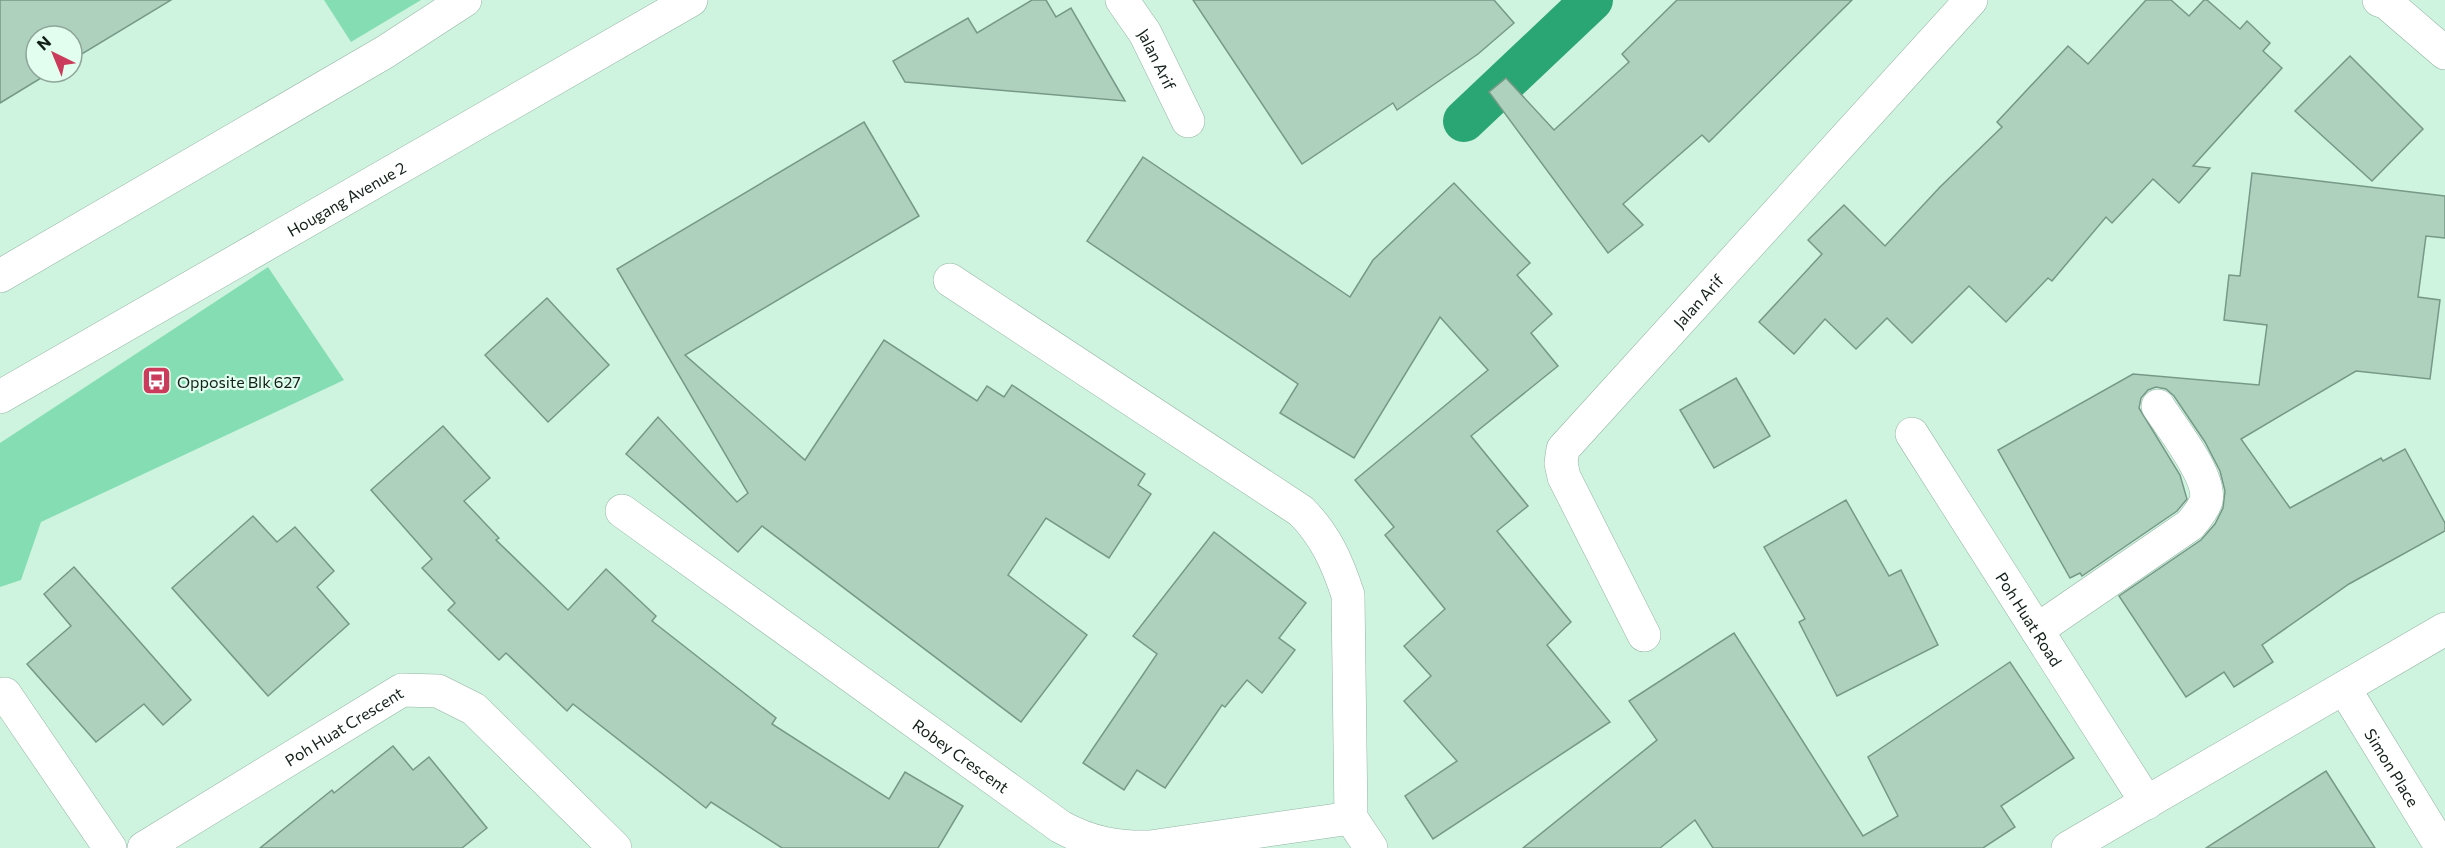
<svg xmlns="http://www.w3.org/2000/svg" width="2445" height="848" viewBox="0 0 2445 848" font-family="Commissioner,sans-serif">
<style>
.green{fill:#85deb3}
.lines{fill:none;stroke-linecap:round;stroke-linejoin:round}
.canal{stroke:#2aa574;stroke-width:42}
.building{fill:#add1bd;stroke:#769987;stroke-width:1.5}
.minor-casing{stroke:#93b6a3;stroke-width:34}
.trunk-casing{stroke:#93b6a3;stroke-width:34}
.minor{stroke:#fff;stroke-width:33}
.trunk{stroke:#fff;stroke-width:33}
.labels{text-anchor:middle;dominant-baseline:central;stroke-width:4.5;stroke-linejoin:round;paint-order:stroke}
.street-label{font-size:16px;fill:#132019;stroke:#e1feee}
.poi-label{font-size:16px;fill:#132019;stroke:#e1feee;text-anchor:start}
</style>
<rect width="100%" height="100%" fill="#cef3df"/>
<g class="green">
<path d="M 324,0 L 421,0 L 351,42 Z"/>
<path d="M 268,267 L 344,380 L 41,522 L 21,580 L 0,587 L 0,443 Z"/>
</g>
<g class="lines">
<path class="canal" d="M 1464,121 L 1592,0"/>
</g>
<g class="building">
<path d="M 0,0 L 171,0 L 72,60 L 72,36 L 36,36 L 36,72 L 51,72 L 0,103 Z"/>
<path d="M 1032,0 L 1046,0 L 1056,17 L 1071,8 L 1125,101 L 905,82 L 893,61 L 968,18 L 977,33 Z"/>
<path d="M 1193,0 L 1494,0 L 1514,23 L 1478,54 L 1397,110 L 1393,103 L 1302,164 Z"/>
<path d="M 1677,0 L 1852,0 L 1709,142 L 1702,135 L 1623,204 L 1643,225 L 1608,253 L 1489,92 L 1506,78 L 1554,130 L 1629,62 L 1622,54 Z"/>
<path d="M 2146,0 L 2171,0 L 2189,16 L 2204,0 L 2207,0 L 2240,29 L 2247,21 L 2270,43 L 2263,51 L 2282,68 L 2193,166 L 2210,168 L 2179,203 L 2153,179 L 2112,223 L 2106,217 L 2052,281 L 2048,278 L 2006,322 L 1969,286 L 1912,343 L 1887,318 L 1856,349 L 1825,319 L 1794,354 L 1759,322 L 1822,254 L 1808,240 L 1844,205 L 1885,246 L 1940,187 L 2002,127 L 1997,122 L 2068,46 L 2088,64 Z"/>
<path d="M 2350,56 L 2423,129 L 2372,181 L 2295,111 Z"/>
<path d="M 864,122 L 919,216 L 685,355 L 805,460 L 884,340 L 977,401 L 987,386 L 1004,397 L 1012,385 L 1145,474 L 1138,485 L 1151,494 L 1109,558 L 1046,518 L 1008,575 L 1087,635 L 1021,722 L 762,526 L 738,552 L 626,454 L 658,417 L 737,502 L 748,493 L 617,269 Z"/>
<path d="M 1143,157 L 1350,297 L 1373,260 L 1454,183 L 1530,263 L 1517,275 L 1552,314 L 1531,333 L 1558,366 L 1471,436 L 1528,506 L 1497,531 L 1571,622 L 1547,645 L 1610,722 L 1433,839 L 1405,796 L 1457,761 L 1404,701 L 1431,676 L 1404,646 L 1445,609 L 1385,535 L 1394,527 L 1355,480 L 1488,370 L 1440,317 L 1354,458 L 1280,413 L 1298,384 L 1087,241 Z"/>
<path d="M 2252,173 L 2445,196 L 2445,238 L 2426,236 L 2418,297 L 2440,300 L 2430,379 L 2356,371 L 2241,439 L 2290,508 L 2381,458 L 2383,461 L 2405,449 L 2445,523 L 2445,531 L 2349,584 L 2262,645 L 2273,662 L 2234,687 L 2224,672 L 2186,697 L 2119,596 L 2201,540 L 2215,524 L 2223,508 L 2225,491 L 2220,471 L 2205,442 L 2174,396 L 2166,389 L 2156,387 L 2148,390 L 2141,398 L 2139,408 L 2180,475 L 2187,499 L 2177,511 L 2082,576 L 2080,573 L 2070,578 L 1998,450 L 2133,374 L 2259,385 L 2267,325 L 2224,320 L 2229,275 L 2240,276 Z"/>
<path d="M 547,298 L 609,365 L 548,422 L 485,355 Z"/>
<path d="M 1736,378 L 1770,436 L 1714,468 L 1680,410 Z"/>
<path d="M 443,426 L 490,478 L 464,501 L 499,538 L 496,540 L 568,610 L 606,569 L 656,616 L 652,621 L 776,718 L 772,724 L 889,799 L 905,772 L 963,806 L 938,848 L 782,848 L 711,802 L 706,808 L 573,704 L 567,711 L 506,653 L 499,660 L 448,610 L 455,603 L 422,568 L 432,559 L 371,490 Z"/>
<path d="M 1846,500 L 1889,576 L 1901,570 L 1938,645 L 1837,696 L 1799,622 L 1805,619 L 1764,547 Z"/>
<path d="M 253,516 L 277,542 L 295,527 L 334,571 L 317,587 L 349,624 L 268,696 L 172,588 Z"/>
<path d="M 1214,532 L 1306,603 L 1279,638 L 1295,650 L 1262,693 L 1247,680 L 1225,707 L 1222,705 L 1165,788 L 1137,770 L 1124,790 L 1083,763 L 1157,654 L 1133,636 Z"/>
<path d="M 74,567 L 191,700 L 163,725 L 144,704 L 96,742 L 27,664 L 71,626 L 44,594 Z"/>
<path d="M 1734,633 L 1863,836 L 1898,816 L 1868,757 L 2010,662 L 2074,758 L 2001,806 L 2015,827 L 1983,848 L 1713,848 L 1695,820 L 1660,848 L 1523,848 L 1657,740 L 1629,701 Z"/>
<path d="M 393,746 L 413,770 L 429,757 L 487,828 L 462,848 L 260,848 L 332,790 L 334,793 Z"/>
<path d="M 2326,771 L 2375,848 L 2206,848 Z"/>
</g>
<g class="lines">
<defs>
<g id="minor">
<path id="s1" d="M 1122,0 L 1145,33 L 1188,121"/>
<path d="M 2379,0 L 2387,3 L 2445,53"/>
<path d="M 950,280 L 1301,511 C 1326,536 1337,562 1348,595 L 1351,818 L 1371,848"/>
<path id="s2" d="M 1912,434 L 2147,803"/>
<path id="s3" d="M 622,511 L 1061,827 C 1091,843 1117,848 1150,847 L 1351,818"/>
<path d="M 2037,630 L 2190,525 C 2196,518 2203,510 2206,501 C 2212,477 2171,427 2158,406"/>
<path id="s4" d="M 1644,635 L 1564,477 L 1561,463 L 1563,449 L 1971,0"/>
<path id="s5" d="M 2344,688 L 2442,848"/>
<path d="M 5,694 L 110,848"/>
<path id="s6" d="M 144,848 L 402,690 L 438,691 L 474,709 L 615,848"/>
<path d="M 2068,848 L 2445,629"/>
</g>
<g id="trunk">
<path d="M 0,276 L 385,52 L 465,0"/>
<path id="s7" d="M 0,397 L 691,0"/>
</g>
</defs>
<use href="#minor" class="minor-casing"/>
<use href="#trunk" class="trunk-casing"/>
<use href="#minor" class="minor"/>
<use href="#trunk" class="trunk"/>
</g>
<defs>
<symbol id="bus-square" viewBox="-11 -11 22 22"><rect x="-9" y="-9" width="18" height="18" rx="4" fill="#cb3b5b" stroke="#e1feee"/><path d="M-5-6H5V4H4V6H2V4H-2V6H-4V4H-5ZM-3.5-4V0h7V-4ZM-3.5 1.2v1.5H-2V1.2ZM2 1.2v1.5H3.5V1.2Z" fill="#fff"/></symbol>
</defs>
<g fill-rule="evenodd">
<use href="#bus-square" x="140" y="364" width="33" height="33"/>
</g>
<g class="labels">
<g class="street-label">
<text stroke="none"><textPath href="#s1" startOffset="69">Jalan Arif</textPath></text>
<text stroke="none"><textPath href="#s7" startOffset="399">Hougang Avenue 2</textPath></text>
<text stroke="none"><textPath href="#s4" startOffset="406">Jalan Arif</textPath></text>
<text stroke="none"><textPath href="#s2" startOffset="219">Poh Huat Road</textPath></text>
<text stroke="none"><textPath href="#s6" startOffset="234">Poh Huat Crescent</textPath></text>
<text stroke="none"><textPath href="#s3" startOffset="418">Robey Crescent</textPath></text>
<text stroke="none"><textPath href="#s5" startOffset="93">Simon Place</textPath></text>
</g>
<g class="poi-label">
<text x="177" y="381">Opposite Blk 627</text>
</g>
</g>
<g transform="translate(54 54) rotate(317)"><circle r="28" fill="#e1feee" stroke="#8fa599" stroke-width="1.5"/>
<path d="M0-4.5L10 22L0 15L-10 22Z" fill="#cb3b5b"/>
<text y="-9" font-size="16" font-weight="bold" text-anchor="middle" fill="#132019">N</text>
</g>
</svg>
